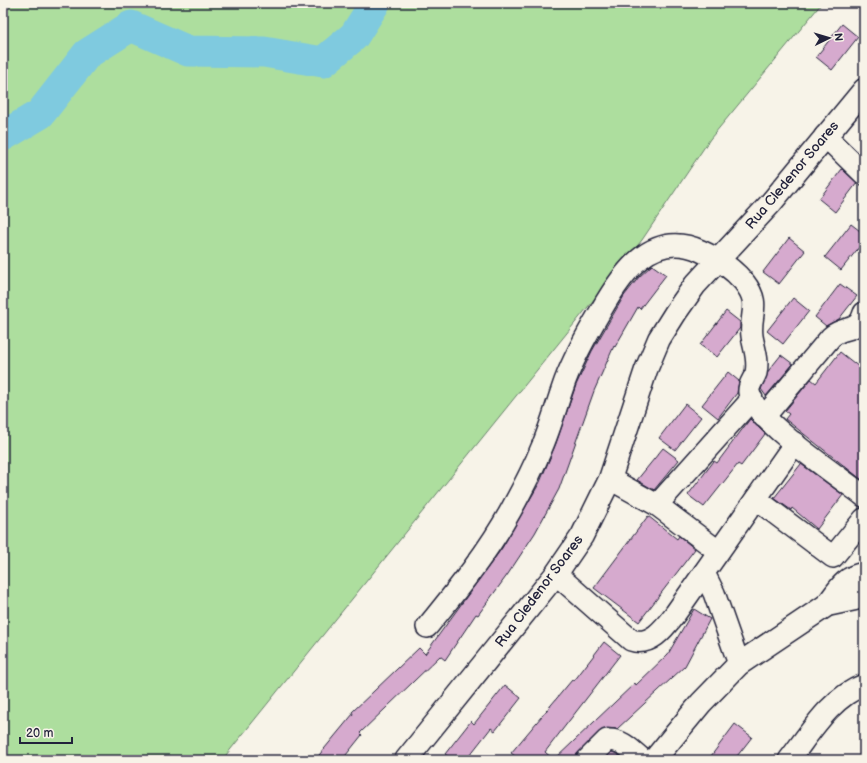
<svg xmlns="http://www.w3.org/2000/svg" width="867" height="763" viewBox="0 0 867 763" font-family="'Balsamiq Sans',sans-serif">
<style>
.green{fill:#adde9e;stroke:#68806c}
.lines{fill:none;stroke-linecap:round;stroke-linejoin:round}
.river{stroke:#7fcadf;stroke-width:31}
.building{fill:#d6aace;stroke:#22223b}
.street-casing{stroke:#22223b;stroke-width:24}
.secondary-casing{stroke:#22223b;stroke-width:25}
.street{stroke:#f7f3e8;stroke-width:21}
.secondary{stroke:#f7f3e8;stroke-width:22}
.labels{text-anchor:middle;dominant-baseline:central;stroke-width:3.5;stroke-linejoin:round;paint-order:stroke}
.street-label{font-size:14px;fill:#22223b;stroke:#f7f3e8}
</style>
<rect width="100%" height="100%" fill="#f7f3e8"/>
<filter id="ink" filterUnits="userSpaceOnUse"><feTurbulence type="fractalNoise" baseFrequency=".025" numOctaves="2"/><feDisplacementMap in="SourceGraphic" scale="8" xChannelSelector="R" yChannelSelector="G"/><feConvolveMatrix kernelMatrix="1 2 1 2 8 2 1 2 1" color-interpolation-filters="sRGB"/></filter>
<g filter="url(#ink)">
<path class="green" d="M 3,3 L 822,3 L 710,139 L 642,240 L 222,760 L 3,760 Z"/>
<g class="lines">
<path class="river" d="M 3,136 L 40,114 L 87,54 L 131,26 L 188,51 L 264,52 L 323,62 L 354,36 L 375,3"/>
</g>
<g class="building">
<path d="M 842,24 L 858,37 L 832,70 L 816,57 Z"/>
<path d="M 842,169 L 857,183 L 835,212 L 819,199 Z"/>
<path d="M 851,224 L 864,234 L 864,241 L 841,270 L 825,257 Z"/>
<path d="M 789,238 L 805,251 L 779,284 L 763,272 Z"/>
<path d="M 652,265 L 666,275 L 640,309 L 638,307 L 615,347 L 614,346 L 594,391 L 559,489 L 535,533 L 508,574 L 478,615 L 476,614 L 445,660 L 440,656 L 360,733 L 362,735 L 342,760 L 315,760 L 353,714 L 352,712 L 419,648 L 425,654 L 502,548 L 540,482 L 556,443 L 576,385 L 592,351 L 624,296 L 639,277 Z"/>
<path d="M 840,284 L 857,296 L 839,319 L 826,326 L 815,317 Z"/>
<path d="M 793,298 L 809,311 L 783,344 L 767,331 Z"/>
<path d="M 726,311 L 740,322 L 740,328 L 717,357 L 700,345 Z"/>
<path d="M 840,352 L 864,371 L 864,477 L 862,480 L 785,419 L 789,414 L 785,411 L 811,379 L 816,383 Z"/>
<path d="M 781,355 L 793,364 L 766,396 L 761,389 L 769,370 Z"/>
<path d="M 728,372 L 739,381 L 737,393 L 718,418 L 702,405 Z"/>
<path d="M 685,404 L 701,417 L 675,450 L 659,438 Z"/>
<path d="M 750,419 L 765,434 L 741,466 L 738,464 L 704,507 L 688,495 L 714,461 L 717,463 Z"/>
<path d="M 663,448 L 679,460 L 654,490 L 637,480 Z"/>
<path d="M 801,464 L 843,495 L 817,529 L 792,508 L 791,510 L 774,498 Z"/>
<path d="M 648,516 L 677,539 L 679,536 L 695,549 L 639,622 L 594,588 Z"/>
<path d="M 694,609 L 710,619 L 685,666 L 617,729 L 607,728 L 599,732 L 579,752 L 575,760 L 554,760 L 635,683 L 636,685 L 668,654 Z"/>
<path d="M 604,642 L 620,655 L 545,752 L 554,760 L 520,760 L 511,753 L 572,680 L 574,681 Z"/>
<path d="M 505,685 L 521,698 L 495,731 L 491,728 L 466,760 L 452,760 L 445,754 L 471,721 L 474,724 Z"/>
<path d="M 735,724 L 752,737 L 734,760 L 708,760 Z"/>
<path d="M 612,752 L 617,754 L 625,760 L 604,760 Z"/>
</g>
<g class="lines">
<defs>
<g id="street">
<path d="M 825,136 L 864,174"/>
<path d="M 764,417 L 831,337 C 844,325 858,334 864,313"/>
<path d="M 610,479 L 657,505 L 718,551"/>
<path d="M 756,499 L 833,557 L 864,519"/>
<path d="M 657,505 L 752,399"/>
<path d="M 704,573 L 714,593 L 739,664"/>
<path d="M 556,574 L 631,640 C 651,647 665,627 675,614 L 795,443"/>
<path d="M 427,627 C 457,590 488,552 511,510 C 522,490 533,469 542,447 C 551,426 557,403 565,381 C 574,357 587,334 600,312 C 621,275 651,228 701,251 C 717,258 732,268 744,282 C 762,305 749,313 752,336 C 754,349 759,359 756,373 C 754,379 748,385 749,392 C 753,420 840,477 864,496"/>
<path d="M 587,760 L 607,740 C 623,739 632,751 643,760"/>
<path d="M 789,760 C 810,733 831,697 864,685"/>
</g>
<g id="secondary">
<path d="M 827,605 C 838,591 845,576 864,574"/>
<path d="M 406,760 L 556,574 L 582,536 L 610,479 L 646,370 L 659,339 L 676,312 L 695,285 L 770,204 L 864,90"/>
<path d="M 654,760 L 701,703 L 739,664 L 827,605 L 855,599 L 864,592"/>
</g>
</defs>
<use href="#street" class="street-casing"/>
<use href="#secondary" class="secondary-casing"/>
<use href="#street" class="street"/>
<use href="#secondary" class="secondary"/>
</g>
</g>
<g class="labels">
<g class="street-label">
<text transform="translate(792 175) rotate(-50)">Rua Cledenor Soares</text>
<text transform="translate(539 591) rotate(-53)">Rua Cledenor Soares</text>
</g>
</g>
<rect width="867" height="763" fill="none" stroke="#f7f3e8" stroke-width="16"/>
<rect x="8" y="8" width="851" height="747" fill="none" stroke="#22223b" stroke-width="1.5" filter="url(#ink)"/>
<g transform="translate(829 38) rotate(85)" stroke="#f7f3e8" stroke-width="3" paint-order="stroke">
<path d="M0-3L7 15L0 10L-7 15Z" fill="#22223b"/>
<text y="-6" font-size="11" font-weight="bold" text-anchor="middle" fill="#22223b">N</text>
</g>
<path d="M20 737v6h52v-6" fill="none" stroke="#22223b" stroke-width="2"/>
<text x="26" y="737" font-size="12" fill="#22223b" stroke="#f7f3e8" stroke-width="3" paint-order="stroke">20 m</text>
</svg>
